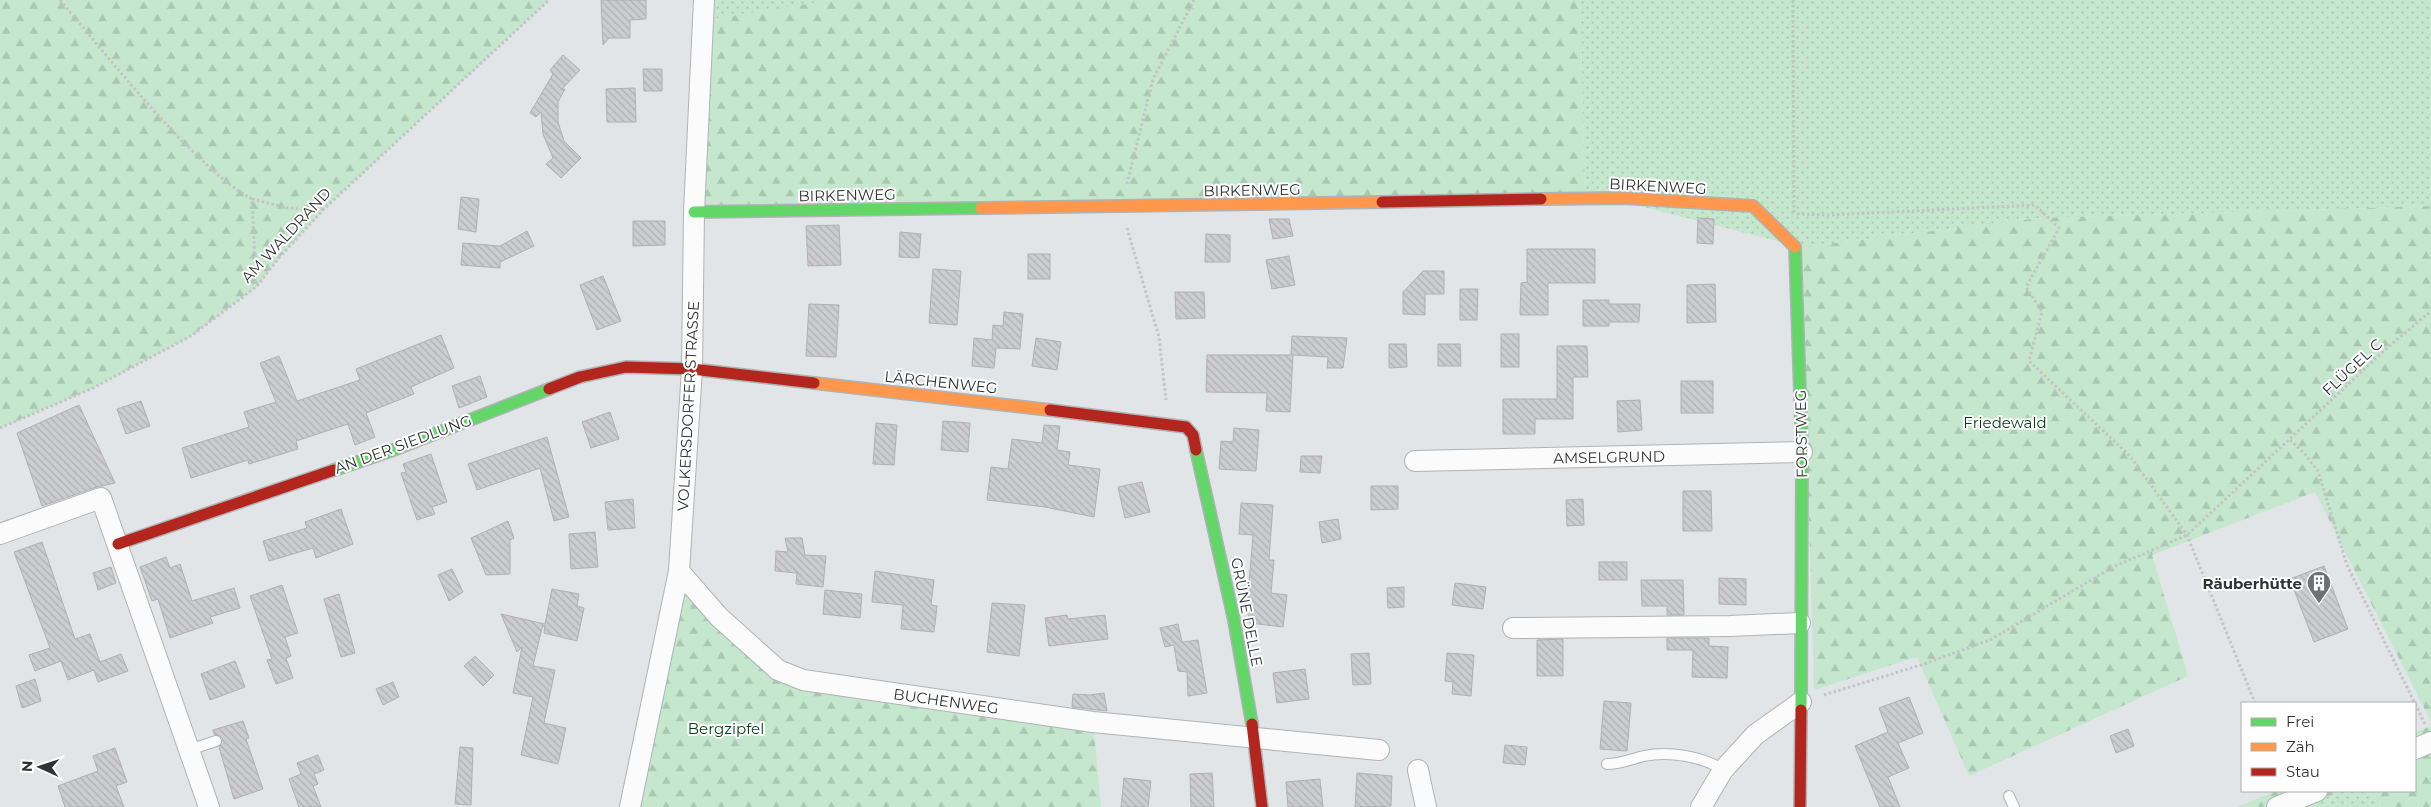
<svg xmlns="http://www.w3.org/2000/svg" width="2431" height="807" viewBox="0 0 2431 807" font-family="Montserrat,sans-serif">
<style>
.grass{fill:url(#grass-dots)}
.forest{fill:url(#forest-firs)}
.building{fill:url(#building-back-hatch);stroke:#afb0b3}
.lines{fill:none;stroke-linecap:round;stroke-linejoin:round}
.lane-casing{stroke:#b0b3b5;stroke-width:12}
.street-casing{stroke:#b0b3b5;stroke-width:22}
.fast-casing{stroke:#b0b3b5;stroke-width:14}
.slow-casing{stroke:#b0b3b5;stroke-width:14}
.jam-casing{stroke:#b0b3b5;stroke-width:14}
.path{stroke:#c3c4c5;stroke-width:3;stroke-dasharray:2.5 2.5;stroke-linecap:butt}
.lane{stroke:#fbfbfc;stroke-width:10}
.street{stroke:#fbfbfc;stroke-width:20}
.fast{stroke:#63d668;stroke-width:11}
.slow{stroke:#ff974d;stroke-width:11}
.jam{stroke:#b3261e;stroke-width:11}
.labels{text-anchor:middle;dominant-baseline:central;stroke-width:4;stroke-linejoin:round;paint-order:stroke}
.street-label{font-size:15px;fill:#303234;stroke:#fff}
.park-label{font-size:15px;fill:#053d18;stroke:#fff}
.poi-label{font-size:15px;font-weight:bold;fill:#303234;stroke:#fff;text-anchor:end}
</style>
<defs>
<pattern id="grass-dots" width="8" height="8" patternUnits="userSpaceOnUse" patternTransform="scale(1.25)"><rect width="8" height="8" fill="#c5e7ce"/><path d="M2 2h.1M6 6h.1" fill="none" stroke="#aac7b2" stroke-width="1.8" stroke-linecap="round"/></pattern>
<pattern id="forest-firs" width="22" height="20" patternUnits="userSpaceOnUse" patternTransform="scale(1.25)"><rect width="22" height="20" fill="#c5e7ce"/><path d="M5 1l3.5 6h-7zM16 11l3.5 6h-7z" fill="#aac7b2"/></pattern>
<pattern id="building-back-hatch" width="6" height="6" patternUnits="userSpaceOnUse" patternTransform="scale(1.25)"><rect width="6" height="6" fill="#cccdd0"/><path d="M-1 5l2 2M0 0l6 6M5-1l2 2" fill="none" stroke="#b0b0b3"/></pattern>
</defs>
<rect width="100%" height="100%" fill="#e2e5e8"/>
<g class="grass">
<path d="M 715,0 L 832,0 L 713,19 Z"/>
<path d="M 1580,0 L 2431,0 L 2431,206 L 2040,218 L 1801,247 L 1585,192 Z"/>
<path d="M 2342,791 L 2366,791 L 2388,807 L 2301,807 Z"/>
</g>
<g class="forest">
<path d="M 0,0 L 549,0 L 324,209 L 278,259 L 256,287 L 191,336 L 93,388 L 0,428 Z"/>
<path d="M 832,0 L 1580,0 L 1585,192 L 703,209 L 713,19 Z"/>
<path d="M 2431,206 L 2431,722 L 2315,492 L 2152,555 L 2188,676 L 1969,776 L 1917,657 L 1814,690 L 1801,247 L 2040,218 Z"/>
<path d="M 679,571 L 778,670 L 1093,722 L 1101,807 L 630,807 Z"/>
<path d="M 2431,726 L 2431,807 L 2388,807 L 2366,791 L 2415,791 L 2415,732 Z"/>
<path d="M 2276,791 L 2342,791 L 2301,807 L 2237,807 Z"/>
</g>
<g class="building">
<path d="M 601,0 L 646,0 L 646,19 L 630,20 L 630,38 L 609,38 L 603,45 Z"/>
<path d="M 563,55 L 580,70 L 562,89 L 565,89 L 558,102 L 558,122 L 564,141 L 581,158 L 561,178 L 546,164 L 553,158 L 543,134 L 541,112 L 536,117 L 530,113 L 553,74 L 550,70 Z"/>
<path d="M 643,69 L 662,69 L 662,91 L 644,91 Z"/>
<path d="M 635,88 L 636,122 L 607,122 L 606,89 Z"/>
<path d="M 461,197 L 479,199 L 476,232 L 458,229 Z"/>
<path d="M 1698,218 L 1714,219 L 1713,244 L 1697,243 Z"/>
<path d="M 1269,219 L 1289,219 L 1293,236 L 1273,239 Z"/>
<path d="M 633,221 L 665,221 L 665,245 L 633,246 Z"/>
<path d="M 839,225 L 841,265 L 808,266 L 806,226 Z"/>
<path d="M 527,231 L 534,246 L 500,262 L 500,268 L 461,265 L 463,243 L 500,246 Z"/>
<path d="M 900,232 L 921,234 L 919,258 L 899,257 Z"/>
<path d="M 1206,234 L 1230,235 L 1230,262 L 1205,262 Z"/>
<path d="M 1527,249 L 1595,249 L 1595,283 L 1548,283 L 1548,315 L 1520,315 L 1521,283 L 1527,282 Z"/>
<rect x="1028" y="254" width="22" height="25"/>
<path d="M 1289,256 L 1295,285 L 1272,289 L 1266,260 Z"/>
<path d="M 933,269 L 961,271 L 957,325 L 929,323 Z"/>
<path d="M 1423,271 L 1444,271 L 1444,294 L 1425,294 L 1425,315 L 1403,314 L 1403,292 Z"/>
<path d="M 603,276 L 621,321 L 597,330 L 580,285 Z"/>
<path d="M 1715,284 L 1716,322 L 1687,323 L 1687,285 Z"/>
<path d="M 1460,289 L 1478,289 L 1477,320 L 1460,320 Z"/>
<path d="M 1175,292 L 1204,292 L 1205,318 L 1176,319 Z"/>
<path d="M 1583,300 L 1609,300 L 1609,304 L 1640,304 L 1639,322 L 1609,322 L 1609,326 L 1583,326 Z"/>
<path d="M 809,304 L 839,305 L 836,357 L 806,356 Z"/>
<path d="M 1004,312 L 1023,314 L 1020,349 L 996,348 L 994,368 L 972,366 L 974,338 L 992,340 L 993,325 L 1003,326 Z"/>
<rect x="1501" y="334" width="18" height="33"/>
<path d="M 441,335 L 454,368 L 411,387 L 414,394 L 366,413 L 375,437 L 355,445 L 348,424 L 296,441 L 298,449 L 249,464 L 248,460 L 191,478 L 182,448 L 249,427 L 244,412 L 276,402 L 260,363 L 279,356 L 297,401 L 360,380 L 356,369 Z"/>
<path d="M 1292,336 L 1347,338 L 1343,368 L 1327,368 L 1328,357 L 1293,355 L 1290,412 L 1266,411 L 1267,393 L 1206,392 L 1207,355 L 1291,355 Z"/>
<path d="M 1036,338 L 1061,342 L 1057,370 L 1032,366 Z"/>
<path d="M 1389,344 L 1406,344 L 1407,367 L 1389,368 Z"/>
<path d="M 1438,344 L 1460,344 L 1461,366 L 1438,366 Z"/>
<path d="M 1557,346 L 1587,346 L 1588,377 L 1573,377 L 1573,419 L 1535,419 L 1535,434 L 1503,434 L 1503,399 L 1557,399 Z"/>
<path d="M 480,376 L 487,397 L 459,408 L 452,386 Z"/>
<rect x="1681" y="381" width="32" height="32"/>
<path d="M 1640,400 L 1642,430 L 1618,432 L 1617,401 Z"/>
<path d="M 141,401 L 150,426 L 126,434 L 117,409 Z"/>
<path d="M 79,405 L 115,483 L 97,487 L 42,506 L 17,433 Z"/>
<path d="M 610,412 L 619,439 L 591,448 L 582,422 Z"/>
<path d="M 943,421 L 970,423 L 968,452 L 941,450 Z"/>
<path d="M 876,423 L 897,425 L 894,465 L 873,464 Z"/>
<path d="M 1044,425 L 1060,426 L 1057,450 L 1070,452 L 1068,465 L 1100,469 L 1094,517 L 1045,507 L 987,500 L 991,467 L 1008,469 L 1012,439 L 1042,443 Z"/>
<path d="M 1234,428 L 1259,430 L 1256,471 L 1219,469 L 1221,441 L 1233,442 Z"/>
<path d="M 547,437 L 569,517 L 554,521 L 540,468 L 477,490 L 468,464 Z"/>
<path d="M 431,454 L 447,502 L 432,507 L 435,514 L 417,520 L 401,473 L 406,472 L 403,464 Z"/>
<path d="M 1301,456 L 1322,456 L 1320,473 L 1300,472 Z"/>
<path d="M 1142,482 L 1150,512 L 1125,518 L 1118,487 Z"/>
<path d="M 1371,486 L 1398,486 L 1398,509 L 1371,510 Z"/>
<path d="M 1683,491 L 1711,491 L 1712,531 L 1683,531 Z"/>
<path d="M 633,499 L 635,528 L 608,530 L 605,502 Z"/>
<path d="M 1583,499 L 1584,525 L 1567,526 L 1566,500 Z"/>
<path d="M 1241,503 L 1273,505 L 1269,560 L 1274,560 L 1271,593 L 1287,595 L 1283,627 L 1250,623 L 1247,609 L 1253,535 L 1239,534 Z"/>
<path d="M 341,509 L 353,544 L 316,558 L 313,548 L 269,561 L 263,541 L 307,528 L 305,522 Z"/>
<path d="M 1338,519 L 1341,539 L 1322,543 L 1319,522 Z"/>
<path d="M 508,521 L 514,538 L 510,540 L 510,574 L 486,575 L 471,538 Z"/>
<path d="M 595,532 L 598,567 L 571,569 L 569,534 Z"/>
<path d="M 785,538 L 802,538 L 805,555 L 826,556 L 823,587 L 796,584 L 797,573 L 775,571 L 776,551 L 788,552 Z"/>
<path d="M 42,542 L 75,639 L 90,634 L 100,662 L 121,654 L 128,671 L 98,682 L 94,670 L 68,680 L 61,661 L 35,671 L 29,655 L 50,648 L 14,552 Z"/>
<path d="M 166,557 L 170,568 L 180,564 L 192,601 L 234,588 L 240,608 L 210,617 L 213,623 L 170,638 L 158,599 L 152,601 L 140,567 Z"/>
<rect x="1599" y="562" width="28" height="18"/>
<path d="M 2324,566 L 2348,629 L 2314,642 L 2290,579 Z"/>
<path d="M 111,567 L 116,583 L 98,590 L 93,573 Z"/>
<path d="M 452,569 L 463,592 L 449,601 L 438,575 Z"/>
<path d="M 875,571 L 934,580 L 931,605 L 937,606 L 934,632 L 901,629 L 903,605 L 872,602 Z"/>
<path d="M 1719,578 L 1746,579 L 1746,605 L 1719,604 Z"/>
<path d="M 1641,580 L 1683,580 L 1684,615 L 1667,615 L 1667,606 L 1642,606 Z"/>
<path d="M 1455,583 L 1486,587 L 1483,609 L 1452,605 Z"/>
<path d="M 282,585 L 298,633 L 285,637 L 291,656 L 286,658 L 293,678 L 276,684 L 267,660 L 272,659 L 250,596 Z"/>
<path d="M 1404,587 L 1404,607 L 1388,608 L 1387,588 Z"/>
<path d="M 552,589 L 579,594 L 577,606 L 584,608 L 577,641 L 544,633 L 545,625 L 542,628 L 533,666 L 555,670 L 544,723 L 566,728 L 558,764 L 521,755 L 533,697 L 513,693 L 522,647 L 517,652 L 501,614 L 545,624 Z"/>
<path d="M 825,590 L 862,594 L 860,618 L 823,614 Z"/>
<path d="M 339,594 L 355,653 L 341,657 L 324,599 Z"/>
<path d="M 992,603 L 1025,605 L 1019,656 L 987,652 Z"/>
<path d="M 1067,615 L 1068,619 L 1105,615 L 1108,639 L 1049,646 L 1045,618 Z"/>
<path d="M 1178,624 L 1182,642 L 1198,640 L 1207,693 L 1188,696 L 1187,672 L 1178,671 L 1174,645 L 1165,647 L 1160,628 Z"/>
<path d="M 1667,638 L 1709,638 L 1709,646 L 1728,647 L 1727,678 L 1692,677 L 1693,650 L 1667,650 Z"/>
<path d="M 1563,639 L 1563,676 L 1537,676 L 1537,640 Z"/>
<path d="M 1369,653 L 1371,684 L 1353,685 L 1351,654 Z"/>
<path d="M 1447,653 L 1474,655 L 1471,696 L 1452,694 L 1453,682 L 1445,681 Z"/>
<path d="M 475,656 L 494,675 L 483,686 L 464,666 Z"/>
<path d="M 235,661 L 245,687 L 210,700 L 201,674 Z"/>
<path d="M 1305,669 L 1309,699 L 1277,703 L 1273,673 Z"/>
<path d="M 35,679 L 41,701 L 22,708 L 16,686 Z"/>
<path d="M 393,682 L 399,697 L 383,705 L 376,689 Z"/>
<path d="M 1104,693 L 1107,711 L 1072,707 L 1073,694 L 1090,695 Z"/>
<path d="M 1909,697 L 1923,733 L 1898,743 L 1909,768 L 1888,777 L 1900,807 L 1880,807 L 1855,746 L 1888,732 L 1879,708 Z"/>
<path d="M 1604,701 L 1631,703 L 1627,751 L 1600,749 Z"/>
<path d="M 243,721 L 249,738 L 246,739 L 263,789 L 234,799 L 219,747 L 223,739 L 220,736 L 214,734 L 213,730 Z"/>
<path d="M 2128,729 L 2134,746 L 2116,753 L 2110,736 Z"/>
<path d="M 1505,745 L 1527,747 L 1525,765 L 1503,763 Z"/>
<path d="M 460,747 L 473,748 L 471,805 L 455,804 Z"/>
<path d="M 115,748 L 127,782 L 116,786 L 124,807 L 65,807 L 58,786 L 98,771 L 93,756 Z"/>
<path d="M 318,755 L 324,770 L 314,774 L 318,784 L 313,786 L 321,807 L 299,807 L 289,779 L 301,774 L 297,763 Z"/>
<path d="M 1212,773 L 1214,807 L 1191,807 L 1190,774 Z"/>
<path d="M 1357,773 L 1392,776 L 1391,806 L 1355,807 Z"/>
<path d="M 1124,778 L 1151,781 L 1148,807 L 1121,807 Z"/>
<path d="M 1320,779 L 1323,807 L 1288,807 L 1286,782 Z"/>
</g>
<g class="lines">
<defs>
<g id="lane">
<path d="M 189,750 L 216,741"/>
<path d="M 1607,764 C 1621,764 1631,759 1644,756 C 1668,751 1703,756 1723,770"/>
<path d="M 2009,796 L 2014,807"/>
</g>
<g id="street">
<path d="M 1415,461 L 1802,452"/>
<path d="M 0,534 L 101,498 L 209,807"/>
<path d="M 679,571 L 719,617 L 778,670 L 803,680 L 1093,722 L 1379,750"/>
<path d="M 1513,628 L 1730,626 L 1800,623"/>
<path d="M 2415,749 L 2431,742"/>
<path d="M 1418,770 L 1426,807"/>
<path d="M 630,807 L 679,571 L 692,369 L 694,212 L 704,0"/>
<path d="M 1701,807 L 1723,770 L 1755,735 L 1801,702"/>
<path d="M 2277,807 L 2317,791"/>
</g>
<g id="fast">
<path d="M 694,212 L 981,208"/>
<path d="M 1795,247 L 1802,452 L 1801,710"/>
<path d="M 1196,450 L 1234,620 L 1252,724"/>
<path d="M 334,470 L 396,449 L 549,389"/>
</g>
<g id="slow">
<path d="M 1541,199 L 1624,198 L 1753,206 L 1795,247"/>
<path d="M 981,208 L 1382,202"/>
<path d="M 814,383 L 1050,410"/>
</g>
<g id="jam">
<path d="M 1382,202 L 1541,199"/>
<path d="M 549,389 L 580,377 L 626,367 L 692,369 L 814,383"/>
<path d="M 1050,410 L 1186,427 L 1193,435 L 1196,450"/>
<path d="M 118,544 L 334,470"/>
<path d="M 1252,724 L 1262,807"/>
<path d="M 1800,807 L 1801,710"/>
</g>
</defs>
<use href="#lane" class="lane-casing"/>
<use href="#street" class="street-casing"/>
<use href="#fast" class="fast-casing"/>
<use href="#slow" class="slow-casing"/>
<use href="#jam" class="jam-casing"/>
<g class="path">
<path d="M 60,0 C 100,48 139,96 182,141 C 204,162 226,185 252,199 L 256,286"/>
<path d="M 1793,0 L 1794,212"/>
<path d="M 1127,184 L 1153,79 L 1194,0"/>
<path d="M 252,199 L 288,208 L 324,209"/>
<path d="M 1797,214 L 1830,215 L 2035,205 L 2059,228 L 2026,287 L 2042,312 L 2029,361 L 2130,456 L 2187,535 L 2255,703"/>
<path d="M 1127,228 L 1159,337 L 1166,400"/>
<path d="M 0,428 L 93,388 L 191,336 L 256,287 L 278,259 L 324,209 L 549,0"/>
<path d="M 2290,440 L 2304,453 L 2318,471 L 2347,565 L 2425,724"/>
<path d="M 1824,695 L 1921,665 L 1990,640 L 2113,567 L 2187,535 L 2386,349 L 2431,311"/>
</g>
<use href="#lane" class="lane"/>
<use href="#street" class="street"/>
<use href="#fast" class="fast"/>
<use href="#slow" class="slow"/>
<use href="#jam" class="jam"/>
</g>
<defs>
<symbol id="building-pin" viewBox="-11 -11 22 30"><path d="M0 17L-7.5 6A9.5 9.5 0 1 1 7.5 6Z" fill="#6e7173" stroke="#fff"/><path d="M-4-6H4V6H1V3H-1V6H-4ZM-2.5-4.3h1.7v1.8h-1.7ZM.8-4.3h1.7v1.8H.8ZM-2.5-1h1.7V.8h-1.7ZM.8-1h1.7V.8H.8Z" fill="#fff"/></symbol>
</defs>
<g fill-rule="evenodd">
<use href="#building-pin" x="2305" y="569" width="28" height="38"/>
</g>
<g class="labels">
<g class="street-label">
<text transform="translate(1658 186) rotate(3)">BIRKENWEG</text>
<text transform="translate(1252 190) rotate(-1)">BIRKENWEG</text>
<text transform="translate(847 195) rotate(-1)">BIRKENWEG</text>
<text transform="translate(286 235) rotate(-47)">AM WALDRAND</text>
<text transform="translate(2352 367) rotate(-43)">FLÜGEL C</text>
<text transform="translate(941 382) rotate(6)">LÄRCHENWEG</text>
<text transform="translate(688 406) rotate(-87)">VOLKERSDORFER STRASSE</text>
<text transform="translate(1801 434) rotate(-91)">FORSTWEG</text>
<text transform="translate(403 444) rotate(-20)">AN DER SIEDLUNG</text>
<text transform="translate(1609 457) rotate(-1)">AMSELGRUND</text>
<text transform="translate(1247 612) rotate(79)">GRÜNE DELLE</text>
<text transform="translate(946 701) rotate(8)">BUCHENWEG</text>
</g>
<g class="park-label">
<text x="2005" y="422">Friedewald</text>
<text x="726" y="728">Bergzipfel</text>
</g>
<g class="poi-label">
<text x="2302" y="583">Räuberhütte</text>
</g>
</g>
<rect x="2241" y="702" width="175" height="90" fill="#ffffff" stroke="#acadae"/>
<rect x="2251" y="718" width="25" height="8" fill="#63d668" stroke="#acadae"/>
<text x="2286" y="727" font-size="15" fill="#303234">Frei</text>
<rect x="2251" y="743" width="25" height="8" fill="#ff974d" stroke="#acadae"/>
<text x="2286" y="752" font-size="15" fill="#303234">Zäh</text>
<rect x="2251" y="768" width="25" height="8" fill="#b3261e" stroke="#acadae"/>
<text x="2286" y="777" font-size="15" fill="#303234">Stau</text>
<g transform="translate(40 767) rotate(273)" stroke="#ffffff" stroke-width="4" paint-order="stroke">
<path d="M0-4L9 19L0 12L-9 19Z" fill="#303234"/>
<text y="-8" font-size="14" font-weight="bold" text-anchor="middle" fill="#303234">N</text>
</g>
</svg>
